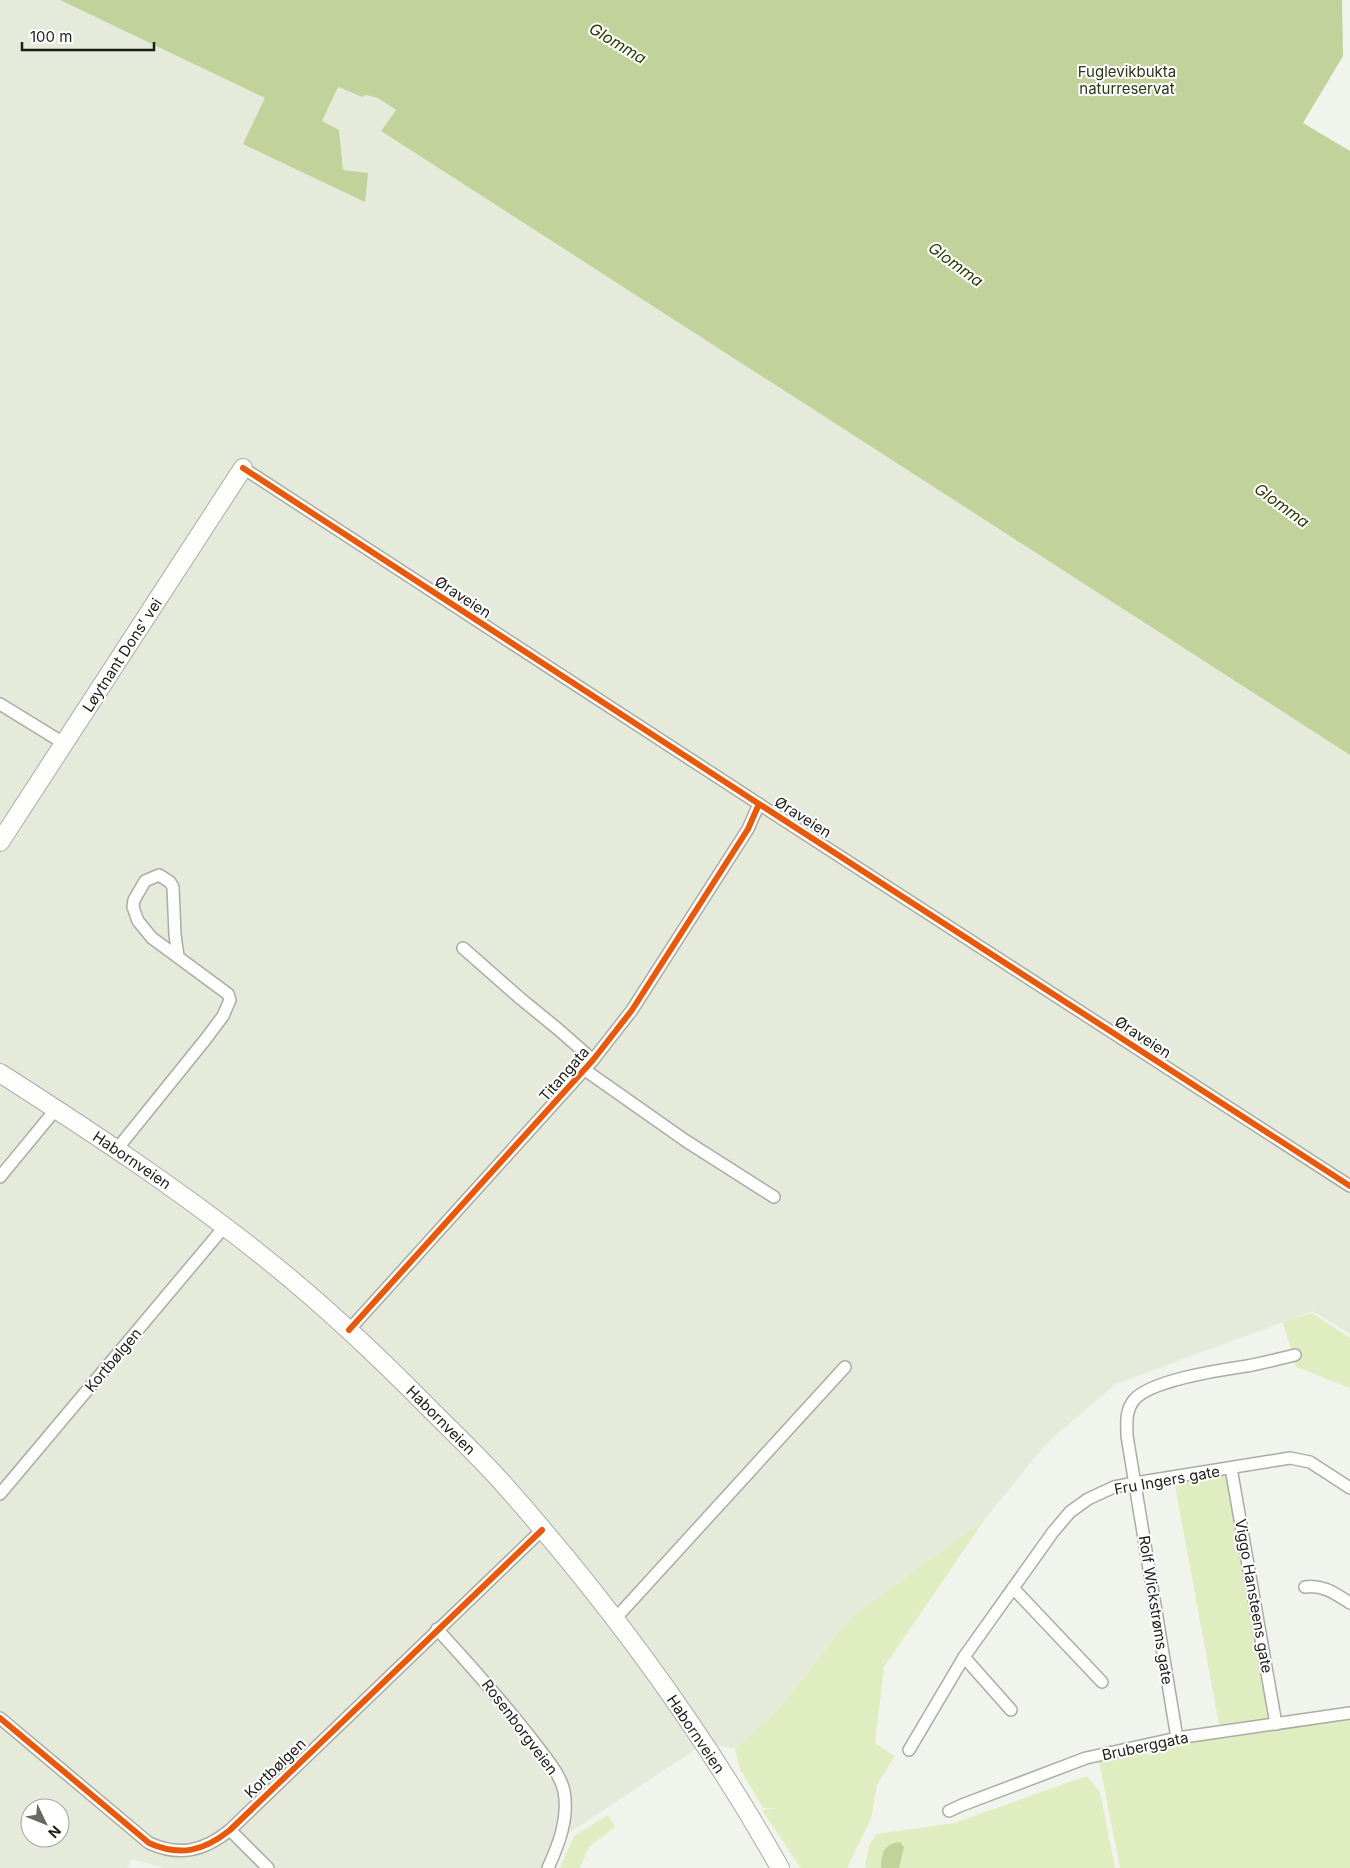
<svg xmlns="http://www.w3.org/2000/svg" width="1350" height="1868" viewBox="0 0 1350 1868" font-family="Inter,sans-serif">
<style>
.built{fill:#e5eada;fill-rule:evenodd}
.green{fill:#dfedc1}
.water{fill:#c1d29a}
.lines{fill:none;stroke-linecap:round;stroke-linejoin:round}
.minor-casing{stroke:#aaaca6;stroke-width:14}
.highway-casing{stroke:#aaaca6;stroke-width:20}
.minor{stroke:#fdfdfc;stroke-width:11}
.highway{stroke:#fdfdfc;stroke-width:18}
.cycleway-casing{stroke:#fff;stroke-width:9}
.cycleway{stroke:#e8590c;stroke-width:6}
.labels{text-anchor:middle;dominant-baseline:central;stroke-width:4;stroke-linejoin:round;paint-order:stroke}
.park-label{font-size:15px;fill:#2c3514;stroke:#fff}
.street-label{font-size:15px;fill:#1c1e18;stroke:#fff}
.water-label{font-size:16px;font-style:italic;fill:#2e3b00;stroke:#fff}
</style>
<rect width="100%" height="100%" fill="#f1f4ec"/>
<path class="built" d="M 0,0 L 60,0 L 265,98 L 343,170 L 339,130 L 321,122 L 337,89 L 340,87 L 362,97 L 366,95 L 378,98 L 396,110 L 381,131 L 1350,755 L 1350,1334 L 1313,1311 L 1116,1384 L 1057,1434 L 1040,1451 L 985,1519 L 850,1618 L 779,1709 L 735,1749 L 711,1744 L 693,1751 L 569,1833 L 554,1868 L 164,1868 L 132,1859 L 127,1868 L 0,1868 ZM 30,1808 L 60,1808 L 60,1838 L 30,1838 Z"/>
<g class="green">
<path d="M 1312,1313 L 1350,1338 L 1350,1388 L 1296,1367 L 1283,1322 Z"/>
<path d="M 1230,1470 L 1274,1723 L 1220,1730 L 1174,1480 Z"/>
<path d="M 985,1519 L 884,1667 L 875,1743 L 895,1756 L 877,1785 L 871,1819 L 847,1868 L 801,1868 L 762,1810 L 775,1808 L 763,1808 L 740,1769 L 735,1749 L 779,1709 L 850,1618 Z"/>
<path d="M 1350,1718 L 1350,1868 L 1120,1868 L 1099,1761 L 1178,1741 Z"/>
<path d="M 1087,1776 L 1100,1792 L 1115,1868 L 865,1868 L 869,1845 L 877,1834 L 954,1823 Z"/>
<path d="M 608,1815 L 615,1827 L 589,1847 L 580,1868 L 560,1868 L 574,1836 Z"/>
</g>
<g class="water">
<path d="M 60,0 L 1342,0 L 1343,56 L 1303,123 L 1350,151 L 1350,755 L 381,131 L 396,110 L 378,98 L 366,95 L 362,97 L 339,87 L 337,89 L 322,121 L 339,130 L 343,170 L 368,173 L 365,202 L 243,144 L 265,98 Z"/>
<path d="M 900,1842 L 904,1847 L 899,1868 L 881,1868 C 881,1853 884,1844 900,1842 Z"/>
</g>
<g class="lines">
<defs>
<g id="minor">
<path d="M 243,468 L 759,804 L 1350,1186"/>
<path d="M 0,704 L 65,744"/>
<path d="M 463,948 L 521,999 L 559,1030 L 593,1060"/>
<path d="M 585,1070 L 686,1141 L 774,1197"/>
<path d="M 117,1149 L 205,1040 L 223,1016 L 230,1000 L 228,994 L 152,938 L 138,921 L 133,907 L 134,900 L 145,881 L 159,875 L 170,882 L 173,887 L 175,935 L 178,956"/>
<path d="M 0,1177 L 56,1109"/>
<path d="M 349,1330 L 593,1060 L 632,1010 L 748,829 L 759,804"/>
<path d="M 1231,1468 L 1276,1724"/>
<path d="M 0,1494 L 225,1226"/>
<path d="M 1305,1587 C 1323,1584 1336,1594 1350,1603"/>
<path d="M 1013,1588 L 1102,1682"/>
<path d="M 615,1619 L 845,1367"/>
<path d="M 437,1629 C 471,1666 504,1703 534,1742 C 545,1757 560,1773 564,1791 C 569,1818 559,1844 548,1868"/>
<path d="M 964,1657 L 1011,1710"/>
<path d="M 0,1718 L 149,1843 C 180,1857 204,1851 230,1830 L 542,1530"/>
<path d="M 1177,1738 L 1127,1436 C 1127,1423 1125,1411 1134,1400 C 1151,1380 1220,1370 1247,1366 C 1263,1363 1279,1359 1295,1355"/>
<path d="M 909,1750 L 964,1657 L 1053,1532 L 1070,1512 L 1088,1499 L 1114,1487 L 1135,1483 L 1290,1458 L 1310,1462 L 1350,1488"/>
<path d="M 949,1811 L 962,1805 L 1086,1758 L 1177,1738 L 1350,1713"/>
<path d="M 230,1830 L 268,1868"/>
</g>
<g id="highway">
<path d="M 0,842 L 243,468"/>
<path d="M 0,1073 C 89,1130 177,1188 260,1254 C 321,1302 377,1355 431,1410 C 454,1433 477,1455 499,1479 C 605,1598 702,1729 780,1868"/>
</g>
</defs>
<use href="#minor" class="minor-casing"/>
<use href="#highway" class="highway-casing"/>
<use href="#minor" class="minor"/>
<use href="#highway" class="highway"/>
<defs>
<g id="cycleway">
<path d="M 243,468 L 759,804 L 1350,1186"/>
<path d="M 349,1330 L 593,1060 L 632,1010 L 748,829 L 759,804"/>
<path d="M 0,1718 L 149,1843 C 180,1857 204,1851 230,1830 L 542,1530"/>
</g>
</defs>
<use href="#cycleway" class="cycleway-casing"/>
<use href="#cycleway" class="cycleway"/>
</g>
<g class="labels">
<g class="park-label">
<text x="1127" y="71">Fuglevikbukta<tspan x="1127" dy="17">naturreservat</tspan></text>
</g>
<g class="street-label">
<text transform="translate(463 597) rotate(33)">Øraveien</text>
<text transform="translate(122 655) rotate(-57)">Løytnant Dons' vei</text>
<text transform="translate(803 817) rotate(32)">Øraveien</text>
<text transform="translate(1143 1037) rotate(33)">Øraveien</text>
<text transform="translate(564 1074) rotate(-49)">Titangata</text>
<text transform="translate(132 1160) rotate(34)">Habornveien</text>
<text transform="translate(113 1360) rotate(-50)">Kortbølgen</text>
<text transform="translate(441 1420) rotate(45)">Habornveien</text>
<text transform="translate(1167 1480) rotate(-10)">Fru Ingers gate</text>
<text transform="translate(1254 1596) rotate(80)">Viggo Hansteens gate</text>
<text transform="translate(1156 1610) rotate(81)">Rolf Wickstrøms gate</text>
<text transform="translate(520 1727) rotate(53)">Rosenborgveien</text>
<text transform="translate(696 1734) rotate(56)">Habornveien</text>
<text transform="translate(1145 1746) rotate(-12)">Bruberggata</text>
<text transform="translate(275 1768) rotate(-44)">Kortbølgen</text>
</g>
<g class="water-label">
<text transform="translate(618 43) rotate(31)">Glomma</text>
<text transform="translate(956 264) rotate(36)">Glomma</text>
<text transform="translate(1282 505) rotate(36)">Glomma</text>
</g>
</g>
<g transform="translate(45 1823) rotate(133)"><circle r="24" fill="#ffffff" stroke="#a4a5a3"/>
<path d="M0-4L9 19L0 12L-9 19Z" fill="#676962"/>
<text y="-8" font-size="14" font-weight="bold" text-anchor="middle" fill="#1c1e18">N</text>
</g>
<path d="M22 42v8h132v-8" fill="none" stroke="#1c1e18" stroke-width="2.5"/>
<text x="30" y="42" font-size="15" fill="#1c1e18" stroke="#ffffff" stroke-width="4" paint-order="stroke">100 m</text>
</svg>
